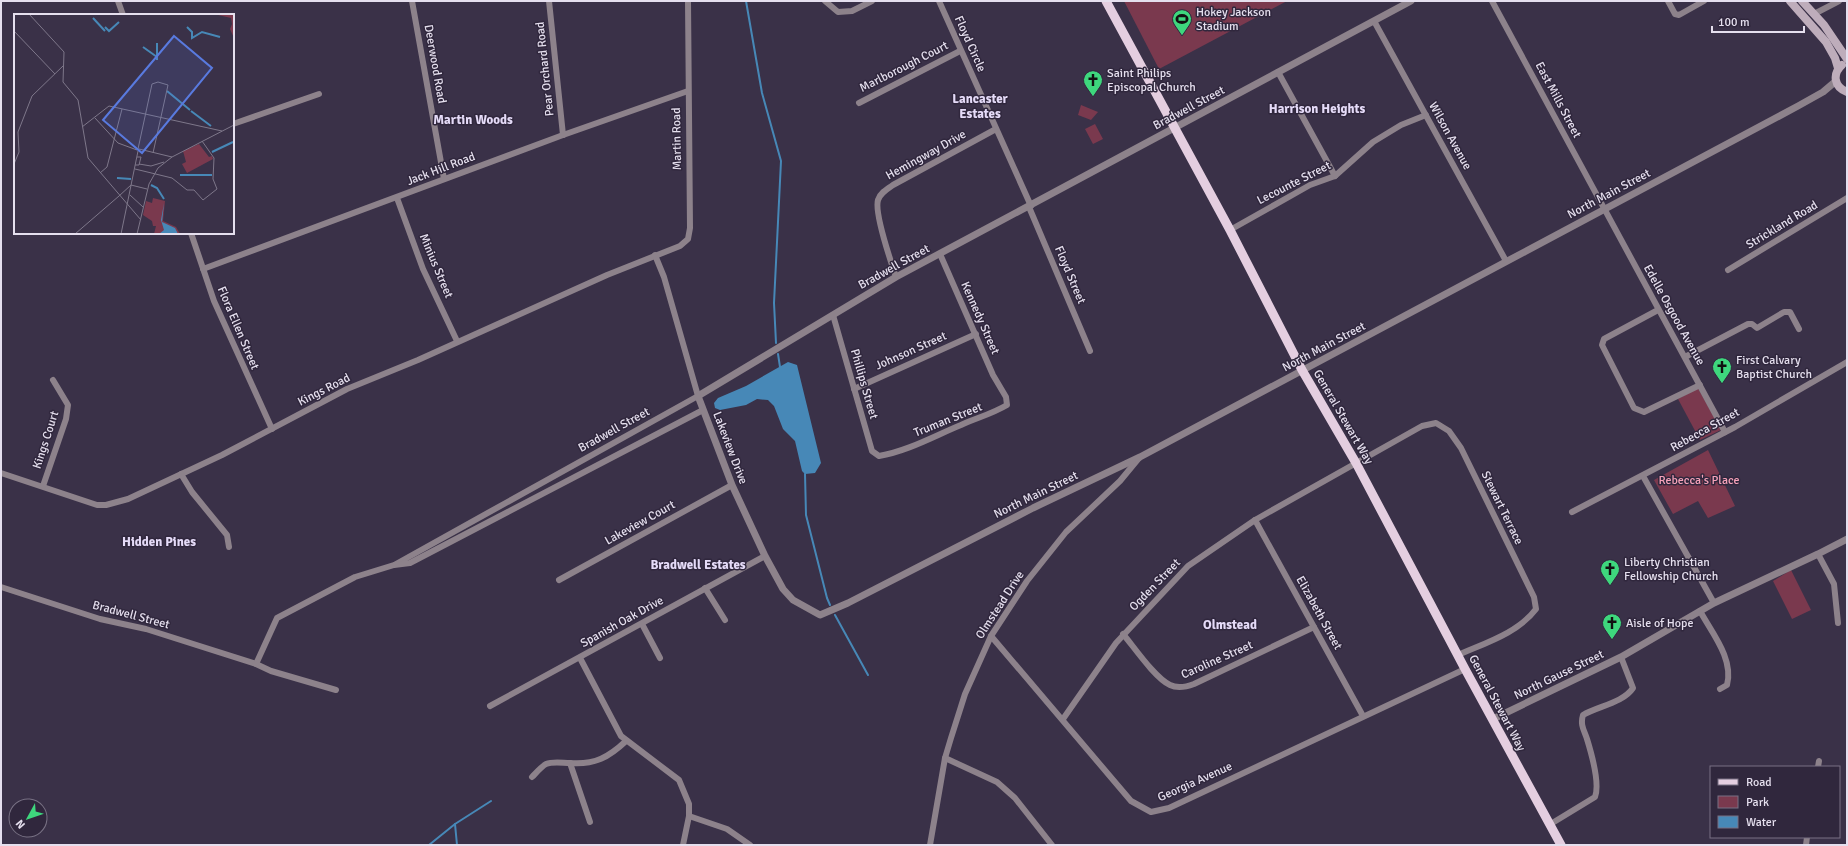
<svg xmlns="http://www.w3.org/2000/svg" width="1848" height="846" viewBox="0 0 1848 846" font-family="Signika,sans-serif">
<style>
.green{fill:#7a394e}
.water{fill:#4788b7}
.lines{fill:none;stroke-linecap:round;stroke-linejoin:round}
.stream{stroke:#4788b7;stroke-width:2}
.minor{stroke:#8d828b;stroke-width:6}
.tertiary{stroke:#8d828b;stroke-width:7}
.secondary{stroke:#beadbb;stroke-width:8}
.primary{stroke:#e4cee0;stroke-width:9}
.labels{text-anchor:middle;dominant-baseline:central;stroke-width:3;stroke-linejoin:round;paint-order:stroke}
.poi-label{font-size:12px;fill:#e5dfee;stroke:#30273d;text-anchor:start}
.street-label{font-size:12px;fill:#e5dfee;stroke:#30273d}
.park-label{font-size:12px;fill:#f7a3ba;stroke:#30273d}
.neighbourhood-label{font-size:13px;font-weight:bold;fill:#e5dbf8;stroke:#30273d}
.inset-river{fill:none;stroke:#4788b7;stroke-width:2}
.inset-road{fill:none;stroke:#7e778a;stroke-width:1}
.view{fill:#597adf;fill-opacity:0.15;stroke:#597adf;stroke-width:2}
.inset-edge{fill:none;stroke:#e5dfee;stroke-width:2}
</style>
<rect width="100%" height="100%" fill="#3a3148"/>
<g class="green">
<path d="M 1124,1 L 1287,1 L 1159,69 Z"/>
<path d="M 1081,105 L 1098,112 L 1091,120 L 1078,115 Z"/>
<path d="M 1095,124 L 1103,139 L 1093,144 L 1085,129 Z"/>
<path d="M 1698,388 L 1721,430 L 1700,440 L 1678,399 Z"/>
<path d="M 1708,450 L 1735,506 L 1708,518 L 1698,501 L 1673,514 L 1654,480 Z"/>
<path d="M 1791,570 L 1811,610 L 1792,619 L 1773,581 Z"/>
</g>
<path class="water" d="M 788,362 L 797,365 L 821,463 L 815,473 L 805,474 L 802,471 L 795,441 L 783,429 L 774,406 L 768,400 L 757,399 L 746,405 L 720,410 L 715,408 L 714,403 L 718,398 L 746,386 Z"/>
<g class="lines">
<g class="stream">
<path d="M 746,1 L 762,93 L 781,161 L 774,303 L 776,343"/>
<path d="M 778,354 L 780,367"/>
<path d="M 805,474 L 806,515 L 827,598 L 830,605"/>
<path d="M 835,615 L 868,675"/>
<path d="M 455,824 L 457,845"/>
<path d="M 429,845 L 455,824 L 491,801"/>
</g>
<g class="minor">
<path d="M 118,1 L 123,15"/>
<path d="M 412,1 L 444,179"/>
<path d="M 549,1 L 563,135"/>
<path d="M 825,1 L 838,12 L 852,11 L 872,1"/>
<path d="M 939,1 L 1031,206"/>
<path d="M 1492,1 L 1725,432"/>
<path d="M 1668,1 L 1675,14 L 1679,15 L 1704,1"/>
<path d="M 1814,14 L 1839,1"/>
<path d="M 1374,21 L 1506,261"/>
<path d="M 1278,72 L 1335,176"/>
<path d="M 859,103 L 960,51"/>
<path d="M 233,124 L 319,94"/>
<path d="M 397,198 L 423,269 L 457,341"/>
<path d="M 1029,207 L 1090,351"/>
<path d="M 1230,230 L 1310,185 L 1335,176 L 1373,142 L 1401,125 L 1426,115"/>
<path d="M 191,233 L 214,301 L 272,429"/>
<path d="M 203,269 L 563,135 L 688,91"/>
<path d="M 1728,270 L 1847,198"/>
<path d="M 896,277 C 891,262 874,213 878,200 C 880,193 887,189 893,185 L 996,129"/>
<path d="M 1658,310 L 1604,339 L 1602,345 L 1634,408 L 1644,412 L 1700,385"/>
<path d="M 833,315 L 872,451 L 879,456 C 908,451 934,436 961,425 C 976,418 992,414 1007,405 L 1006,397 L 993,375 L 940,254"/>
<path d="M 1685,357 L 1748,324 L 1752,324 L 1757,328 L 1784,312 L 1790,312 L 1799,329"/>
<path d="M 854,389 L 976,334"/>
<path d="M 1,473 L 97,505 L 106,505 L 128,499 L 222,455 L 347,389 L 418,360 L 607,275 L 680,246 L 688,239 L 690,228 L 688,1"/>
<path d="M 181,474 L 192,492 L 227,535 L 229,547"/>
<path d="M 1643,476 L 1714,603"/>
<path d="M 43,486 L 66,419 L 68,405 L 53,380"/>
<path d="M 1572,512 L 1735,427 L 1847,362"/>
<path d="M 1255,520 L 1363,716"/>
<path d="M 1818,554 L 1834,584 L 1838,623"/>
<path d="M 396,564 L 698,396 L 664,277 L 655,255"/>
<path d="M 559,580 L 732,485"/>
<path d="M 1,587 L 100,619 L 146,629 L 256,664 L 277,618 L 355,577 L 394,565 L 410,563 L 703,410"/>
<path d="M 705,588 L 725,620"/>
<path d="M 1700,611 C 1712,633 1734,659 1727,685 L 1720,689"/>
<path d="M 642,624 L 660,658"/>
<path d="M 1123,634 C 1134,647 1155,678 1170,685 C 1178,689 1186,687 1194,684 L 1314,627"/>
<path d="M 991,636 L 1131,801 L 1151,812 L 1169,808 L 1465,669"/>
<path d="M 580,658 L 621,736 L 679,780 L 689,804 L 689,816 L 683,845"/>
<path d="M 256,664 L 271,671 L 336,690"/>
<path d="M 490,706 L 765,556"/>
<path d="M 1063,719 L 1116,643 L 1188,566 L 1255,520 L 1422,426 L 1436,423 L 1449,431 L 1461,448 L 1534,597 L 1536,609 C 1518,633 1485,643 1458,655"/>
<path d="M 945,758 L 997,782 L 1015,798 L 1052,845"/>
<path d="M 570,763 L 590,822"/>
<path d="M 1818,767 L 1819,761"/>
<path d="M 532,777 C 536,773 541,767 546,764 C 553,761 563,763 570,763 C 595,765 609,757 626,741"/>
<path d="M 689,816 L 727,829 L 750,845"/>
<path d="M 1549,825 L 1595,797 C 1600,784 1591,752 1587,739 C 1584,730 1580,725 1583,715 C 1598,706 1623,703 1633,688 L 1621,657"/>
<path d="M 930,845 L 945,758 L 951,738 L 965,694 L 991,636 L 1027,581 L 1066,532 L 1120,481 L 1139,458"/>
<path d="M 1806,845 L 1807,837"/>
</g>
<g class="tertiary">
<path d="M 1411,1 L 896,277 L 698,396 L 732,485 L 765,556 L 783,589 L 793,600 L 820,615 L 848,603 L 1033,508 L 1140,457 L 1798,106 L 1823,92 L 1836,81"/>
<path d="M 1493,719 L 1621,657 L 1714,603 L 1818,554 L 1847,539"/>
</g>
<g class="secondary">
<path d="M 1790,1 L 1826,42 L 1835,58 L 1838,68"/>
<path d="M 1802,1 L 1824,25 L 1847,59"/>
<path d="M 1842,65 C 1832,74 1834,87 1847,92"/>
</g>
<path class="primary" d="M 1106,1 L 1230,230 L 1302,370 L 1356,463 L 1465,669 L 1561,845"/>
</g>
<defs>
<symbol id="stadium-pin" viewBox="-11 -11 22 30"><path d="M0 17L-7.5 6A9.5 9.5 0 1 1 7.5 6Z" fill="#3ed77d" stroke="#30273d"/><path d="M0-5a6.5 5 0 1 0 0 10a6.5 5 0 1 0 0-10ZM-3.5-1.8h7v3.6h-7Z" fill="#111"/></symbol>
<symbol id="church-pin" viewBox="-11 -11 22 30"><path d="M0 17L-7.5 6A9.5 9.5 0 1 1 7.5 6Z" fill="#3ed77d" stroke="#30273d"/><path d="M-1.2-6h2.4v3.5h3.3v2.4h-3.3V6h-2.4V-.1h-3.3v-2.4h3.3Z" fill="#111"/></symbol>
</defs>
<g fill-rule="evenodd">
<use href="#stadium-pin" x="1171" y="8" width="22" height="30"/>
<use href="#church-pin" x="1082" y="69" width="22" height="30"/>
<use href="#church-pin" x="1711" y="356" width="22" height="30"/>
<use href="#church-pin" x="1599" y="558" width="22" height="30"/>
<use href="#church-pin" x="1601" y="612" width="22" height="30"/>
</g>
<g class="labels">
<g class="poi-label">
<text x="1196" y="12">Hokey Jackson<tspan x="1196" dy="14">Stadium</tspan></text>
<text x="1107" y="73">Saint Philips<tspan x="1107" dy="14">Episcopal Church</tspan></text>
<text x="1736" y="360">First Calvary<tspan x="1736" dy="14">Baptist Church</tspan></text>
<text x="1624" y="562">Liberty Christian<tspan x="1624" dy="14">Fellowship Church</tspan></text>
<text x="1626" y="623">Aisle of Hope</text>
</g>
<g class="street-label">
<text transform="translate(970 44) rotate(66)">Floyd Circle</text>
<text transform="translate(435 64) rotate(80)">Deerwood Road</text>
<text transform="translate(904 67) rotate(-27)">Marlborough Court</text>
<text transform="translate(545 69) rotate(-96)">Pear Orchard Road</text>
<text transform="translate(1558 100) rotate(62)">East Mills Street</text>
<text transform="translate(1189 108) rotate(-28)">Bradwell Street</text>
<text transform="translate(1450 136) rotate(61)">Wilson Avenue</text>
<text transform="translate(677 139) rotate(-91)">Martin Road</text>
<text transform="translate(926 155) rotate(-29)">Hemingway Drive</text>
<text transform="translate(441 169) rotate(-21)">Jack Hill Road</text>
<text transform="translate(1294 183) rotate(-27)">Lecounte Street</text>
<text transform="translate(1609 194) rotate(-28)">North Main Street</text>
<text transform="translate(1782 225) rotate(-31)">Strickland Road</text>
<text transform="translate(436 266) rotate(67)">Minius Street</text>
<text transform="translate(894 267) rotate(-29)">Bradwell Street</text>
<text transform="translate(1070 275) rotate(67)">Floyd Street</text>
<text transform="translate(1674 315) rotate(61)">Edelle Osgood Avenue</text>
<text transform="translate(980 318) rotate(66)">Kennedy Street</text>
<text transform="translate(238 328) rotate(67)">Flora Ellen Street</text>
<text transform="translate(1324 347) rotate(-28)">North Main Street</text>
<text transform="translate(911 351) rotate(-24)">Johnson Street</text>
<text transform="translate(864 384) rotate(74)">Phillips Street</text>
<text transform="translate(324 390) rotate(-27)">Kings Road</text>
<text transform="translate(1343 417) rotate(60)">General Stewart Way</text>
<text transform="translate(948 420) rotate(-22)">Truman Street</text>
<text transform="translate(614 430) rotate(-29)">Bradwell Street</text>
<text transform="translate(1705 430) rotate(-29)">Rebecca Street</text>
<text transform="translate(46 440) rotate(-72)">Kings Court</text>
<text transform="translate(730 448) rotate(69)">Lakeview Drive</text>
<text transform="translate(1036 495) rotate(-26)">North Main Street</text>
<text transform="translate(1502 508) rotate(64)">Stewart Terrace</text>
<text transform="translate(640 523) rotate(-29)">Lakeview Court</text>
<text transform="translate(1155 585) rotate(-46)">Ogden Street</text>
<text transform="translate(1000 605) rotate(-57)">Olmstead Drive</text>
<text transform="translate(1319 613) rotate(61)">Elizabeth Street</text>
<text transform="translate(131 615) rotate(15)">Bradwell Street</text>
<text transform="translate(622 622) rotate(-29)">Spanish Oak Drive</text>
<text transform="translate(1217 660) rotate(-24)">Caroline Street</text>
<text transform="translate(1559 675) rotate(-26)">North Gause Street</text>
<text transform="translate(1497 703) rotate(62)">General Stewart Way</text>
<text transform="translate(1195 782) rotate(-24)">Georgia Avenue</text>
</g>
<g class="park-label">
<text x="1699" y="480">Rebecca's Place</text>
</g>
<g class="neighbourhood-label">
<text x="980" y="99">Lancaster<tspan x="980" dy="15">Estates</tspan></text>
<text x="1317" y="109">Harrison Heights</text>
<text x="473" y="120">Martin Woods</text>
<text x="159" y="542">Hidden Pines</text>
<text x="698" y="565">Bradwell Estates</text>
<text x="1230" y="625">Olmstead</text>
</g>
</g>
<g transform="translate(14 14)">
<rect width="220" height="220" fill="#3a3148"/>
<path d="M 200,0 L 220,0 L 220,24 L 216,15 L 218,10 L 217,4 ZM 185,130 L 195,143 L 198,142 L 199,145 L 173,159 L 168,150 L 172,148 L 169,137 ZM 139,184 L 151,187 L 149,207 L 162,213 L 166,220 L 140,220 L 142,212 L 139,212 L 138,207 L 129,201 L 132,187 L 138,189 Z" fill="#7a394e"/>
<path d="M 150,189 L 148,208 L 161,214 L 164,220 L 145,220 L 150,216 L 147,206 Z" fill="#4788b7"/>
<path class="inset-river" d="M 79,4 L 91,17M 91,13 L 95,17 L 105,8M 173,13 L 178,18 L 178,24 L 188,18 L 206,23M 129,33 L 143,43M 143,46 L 143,29M 153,77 L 176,96M 177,97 L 197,112M 198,138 L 219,128M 166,161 L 198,161M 103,164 L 117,165M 137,171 L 143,174 L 150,185"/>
<path class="inset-road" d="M 15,0 L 50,38 L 49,68 L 64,86 L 74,144 L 127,206M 0,17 L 41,60M 81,104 L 104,129 L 123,136M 68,113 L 95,92 L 208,117M 124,135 L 138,70 L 144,68 L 154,71 L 139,139M 125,135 L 158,143M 0,150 L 5,138 L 4,118 L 18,82 L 50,51M 125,150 L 137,152 L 150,148M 121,151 L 125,151 L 127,143 L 123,143M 121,155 L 158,164 L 173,176 L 180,176 L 189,186 L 203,175 L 199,165 L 200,144 L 188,127M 86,159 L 93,153 L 108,95M 116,181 L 129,193M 105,182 L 117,171 L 133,175M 113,191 L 124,137M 61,220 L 105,182M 107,220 L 113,191M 123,220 L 135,170 L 144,154 L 158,143 L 220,111"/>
<path class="view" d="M 160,22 L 198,54 L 128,139 L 89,106 Z"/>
<rect width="220" height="220" class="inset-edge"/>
</g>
<rect width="1848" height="846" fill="none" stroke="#e5dfee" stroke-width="4"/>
<rect x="1710" y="766" width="130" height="72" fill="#30273d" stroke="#787184"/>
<rect x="1718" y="779" width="20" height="6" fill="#e4cee0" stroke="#787184"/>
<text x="1746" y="786" font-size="12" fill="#e5dfee">Road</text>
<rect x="1718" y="796" width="20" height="12" fill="#7a394e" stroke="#787184"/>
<text x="1746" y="806" font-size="12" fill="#e5dfee">Park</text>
<rect x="1718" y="816" width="20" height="12" fill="#4788b7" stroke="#787184"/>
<text x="1746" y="826" font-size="12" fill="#e5dfee">Water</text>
<g transform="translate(28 818) rotate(230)"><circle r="19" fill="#30273d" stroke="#787184"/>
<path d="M0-3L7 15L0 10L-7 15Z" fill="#3ed77d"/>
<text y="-6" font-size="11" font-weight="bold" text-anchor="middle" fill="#e5dfee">N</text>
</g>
<path d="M1712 26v6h92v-6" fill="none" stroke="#e5dfee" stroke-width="2"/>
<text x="1718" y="26" font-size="12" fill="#e5dfee" stroke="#30273d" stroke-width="3" paint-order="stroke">100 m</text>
</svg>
